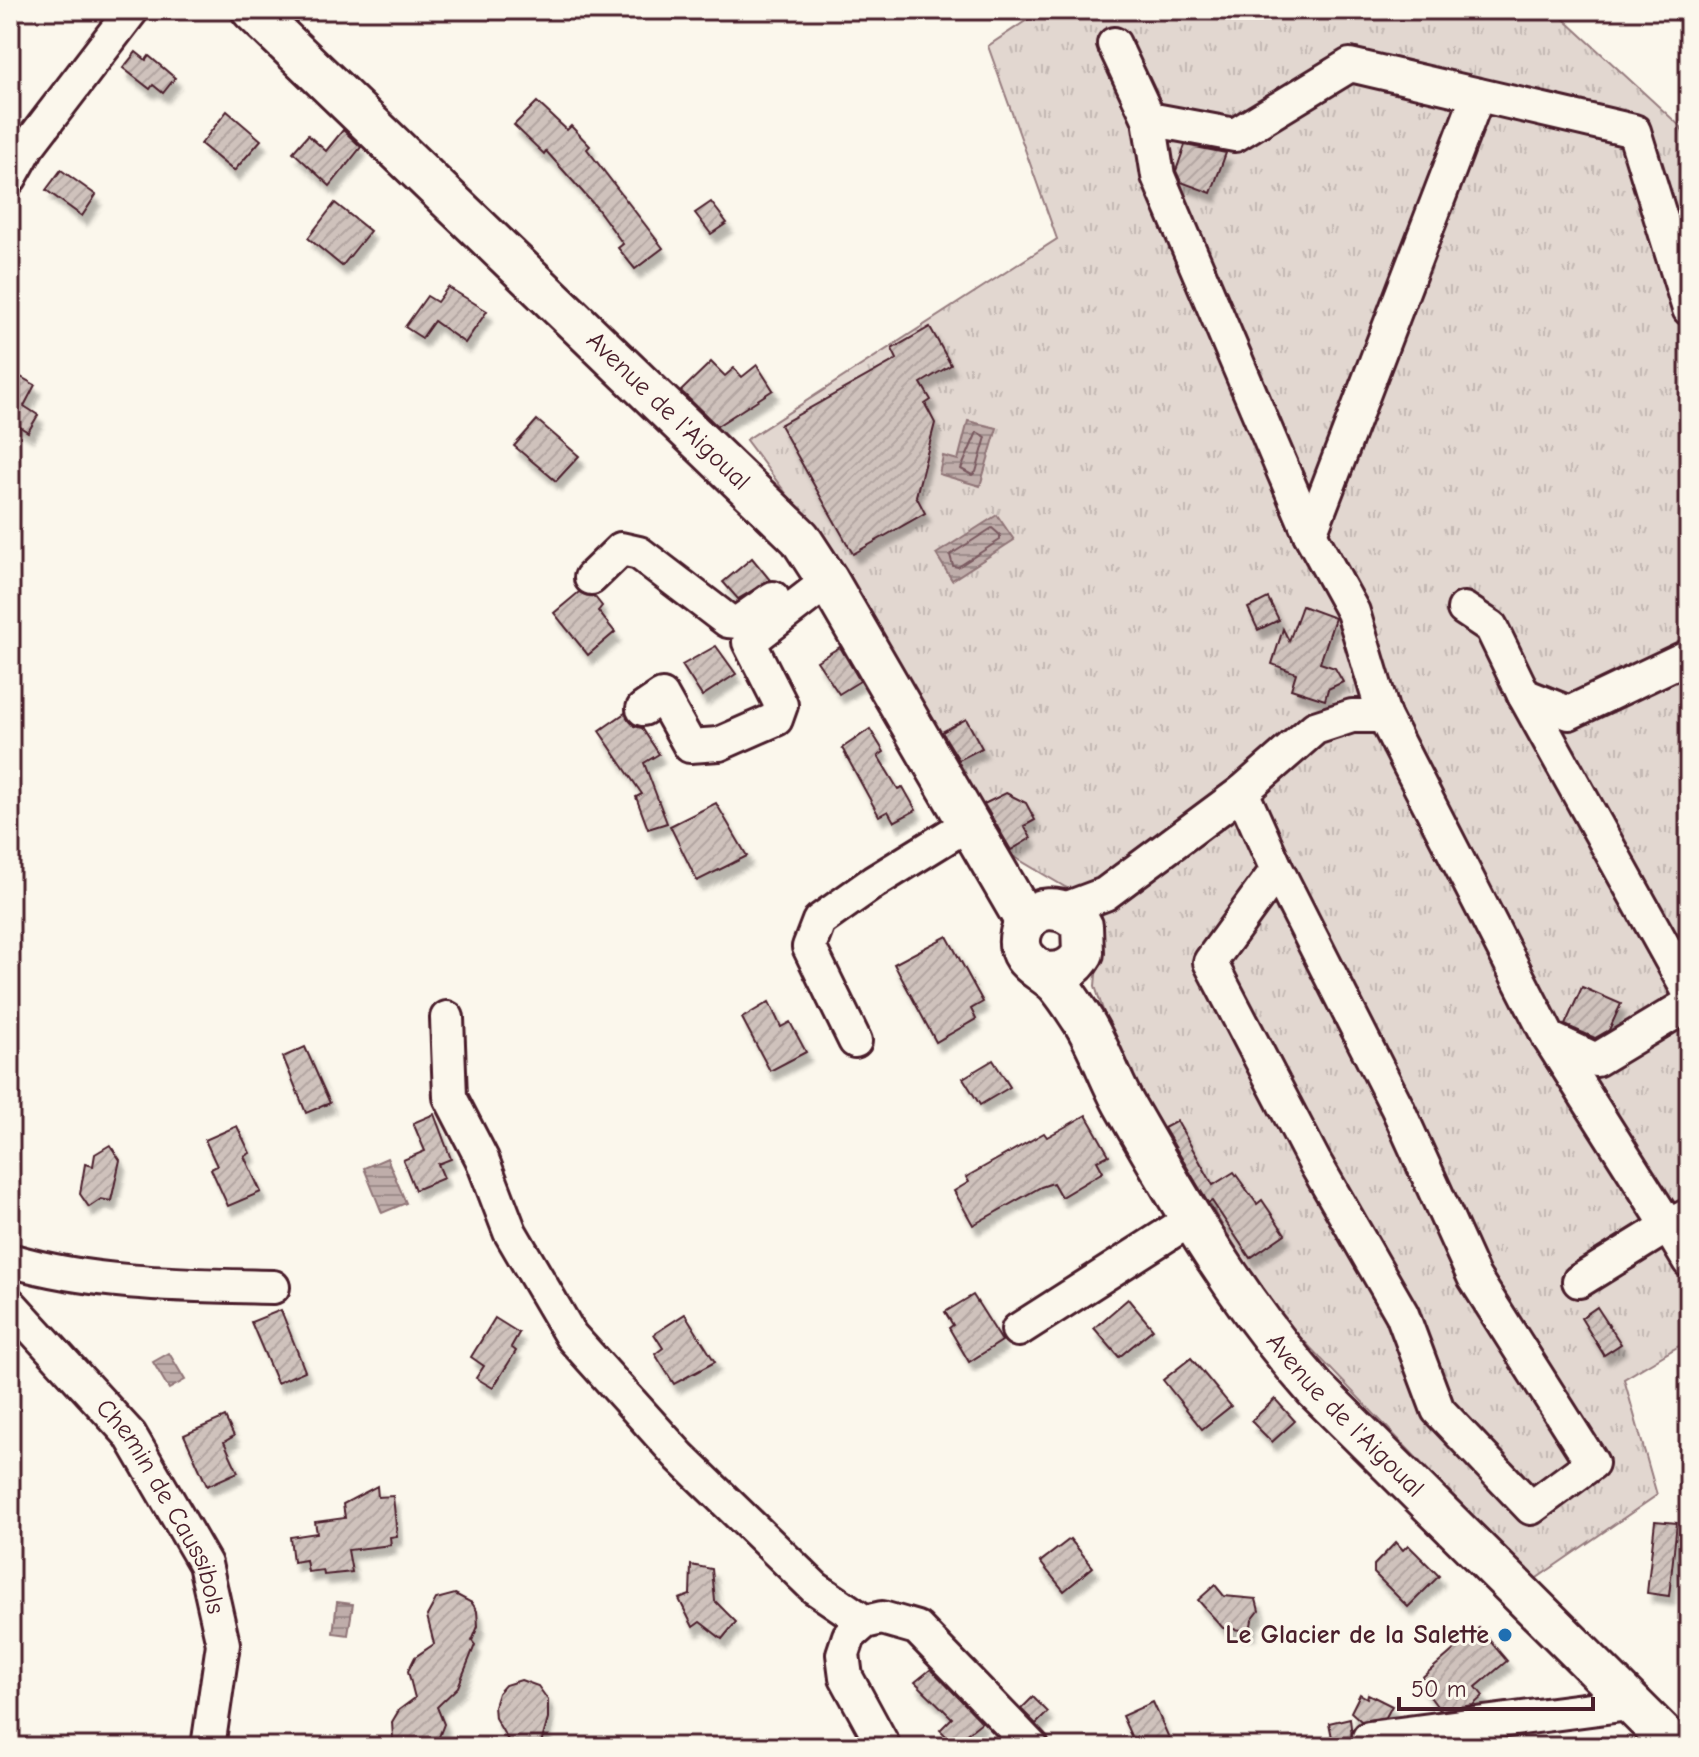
<svg xmlns="http://www.w3.org/2000/svg" width="1699" height="1757" viewBox="0 0 1699 1757" font-family="'Comic Neue',sans-serif">
<style>
.park{fill:url(#park-tufts);stroke:#967b7e;stroke-width:2}
.water{fill:url(#water-rules);stroke:#907477;stroke-width:2}
.lines{fill:none;stroke-linecap:round;stroke-linejoin:round}
.shore{stroke:#79585e;stroke-width:2}
.building{fill:url(#building-hatch);stroke:#4a1f2b;stroke-width:2;filter:url(#shadow)}
.minor-casing{stroke:#4a1f2b;stroke-width:38}
.major-casing{stroke:#4a1f2b;stroke-width:46}
.minor{stroke:#fbf7ec;stroke-width:32}
.major{stroke:#fbf7ec;stroke-width:40}
.poi-dot{fill:#1f6fb2;stroke:#fbf7ec;stroke-width:3}
.labels{text-anchor:middle;dominant-baseline:central;stroke-width:6;stroke-linejoin:round;paint-order:stroke}
.street-label{font-size:26px;fill:#4a1f2b;stroke:#fbf7ec}
.poi-label{font-size:26px;font-weight:bold;fill:#4a1f2b;stroke:#fbf7ec;text-anchor:end}
</style>
<defs>
<pattern id="park-tufts" width="24" height="20" patternUnits="userSpaceOnUse" patternTransform="scale(2)"><rect width="24" height="20" fill="#e2d7d0"/><path d="M3 7l-1-3M5 7V3M7 7l1-3M15 17l-1-3M17 17v-4M19 17l1-3" fill="none" stroke="#c3b8b3"/></pattern>
<pattern id="water-rules" width="6" height="5" patternUnits="userSpaceOnUse" patternTransform="scale(2)"><rect width="6" height="5" fill="#bfadaa"/><path d="M0 2.5h6" fill="none" stroke="#9d8c8b"/></pattern>
<pattern id="building-hatch" width="6" height="6" patternUnits="userSpaceOnUse" patternTransform="scale(2)"><rect width="6" height="6" fill="#cfc2bc"/><path d="M-1 1l2-2M0 6l6-6M5 7l2-2" fill="none" stroke="#b3a6a2"/></pattern>
<filter id="shadow"><feDropShadow dx="5" dy="9" stdDeviation="2" flood-color="#0004"/></filter>
</defs>
<rect width="100%" height="100%" fill="#fbf7ec"/>
<filter id="ink" filterUnits="userSpaceOnUse"><feTurbulence type="fractalNoise" baseFrequency=".0125" numOctaves="2"/><feDisplacementMap in="SourceGraphic" scale="16" xChannelSelector="R" yChannelSelector="G"/><feConvolveMatrix kernelMatrix="1 2 1 2 8 2 1 2 1" color-interpolation-filters="sRGB"/></filter>
<g filter="url(#ink)">
<path class="park" d="M 1042,10 L 1554,10 L 1681,127 L 1689,148 L 1689,1340 L 1624,1379 L 1657,1495 L 1534,1580 L 1275,1311 L 1137,1086 L 1109,1028 L 1095,986 L 1102,909 L 1006,852 L 836,560 L 746,440 L 1057,239 L 988,46 Z"/>
<g class="water">
<path d="M 968,421 L 997,428 L 980,486 L 939,474 L 943,456 L 958,460 Z"/>
<path d="M 997,515 L 1014,540 L 952,580 L 936,554 Z"/>
<path d="M 387,1158 L 406,1203 L 382,1213 L 364,1168 Z"/>
<path d="M 169,1353 L 185,1380 L 169,1389 L 153,1362 Z"/>
<path d="M 337,1602 L 353,1604 L 348,1635 L 333,1633 Z"/>
</g>
<g class="lines">
<g class="shore">
<path d="M 977,432 L 986,437 L 976,472 L 972,475 L 961,469 Z"/>
<path d="M 992,528 L 1000,535 L 1000,540 L 958,567 L 953,566 L 950,555 Z"/>
</g>
</g>
<g class="building">
<path d="M 136,52 L 146,60 L 149,56 L 175,78 L 163,93 L 153,85 L 150,89 L 123,68 Z"/>
<path d="M 537,102 L 567,130 L 571,126 L 590,146 L 587,149 L 663,248 L 635,269 L 618,248 L 623,244 L 596,207 L 546,151 L 544,154 L 514,125 Z"/>
<path d="M 227,111 L 261,140 L 234,171 L 201,144 Z"/>
<path d="M 343,130 L 361,147 L 330,186 L 293,152 L 308,135 L 326,151 Z"/>
<path d="M 1185,145 L 1226,153 L 1211,193 L 1181,182 L 1176,171 Z"/>
<path d="M 61,170 L 96,195 L 82,216 L 46,190 Z"/>
<path d="M 711,202 L 727,223 L 711,234 L 695,213 Z"/>
<path d="M 335,203 L 370,231 L 342,266 L 308,238 Z"/>
<path d="M 448,287 L 487,311 L 465,343 L 434,321 L 422,338 L 405,327 L 427,296 L 437,302 Z"/>
<path d="M 930,327 L 951,365 L 921,383 L 931,400 L 925,404 L 935,423 L 916,496 L 925,513 L 853,554 L 780,425 L 897,359 L 892,349 Z"/>
<path d="M 711,362 L 725,376 L 734,368 L 742,377 L 757,365 L 773,390 L 717,426 L 681,391 Z"/>
<path d="M 10,371 L 35,385 L 24,406 L 38,415 L 28,432 L 14,423 L 10,429 Z"/>
<path d="M 537,420 L 579,456 L 556,481 L 514,446 Z"/>
<path d="M 752,558 L 770,580 L 738,599 L 723,582 Z"/>
<path d="M 579,592 L 595,597 L 602,606 L 598,611 L 615,632 L 588,655 L 554,613 Z"/>
<path d="M 1268,598 L 1279,620 L 1258,630 L 1248,608 Z"/>
<path d="M 1302,606 L 1335,618 L 1320,663 L 1335,668 L 1343,682 L 1328,689 L 1325,700 L 1291,689 L 1296,673 L 1272,664 L 1283,629 L 1289,641 Z"/>
<path d="M 716,646 L 736,674 L 702,696 L 682,665 Z"/>
<path d="M 840,647 L 860,681 L 839,694 L 817,661 Z"/>
<path d="M 625,713 L 634,726 L 642,728 L 659,754 L 644,763 L 667,823 L 648,829 L 636,797 L 642,794 L 599,731 Z"/>
<path d="M 966,719 L 982,748 L 959,760 L 942,732 Z"/>
<path d="M 870,729 L 884,752 L 878,756 L 898,789 L 903,787 L 916,810 L 894,822 L 888,811 L 879,816 L 842,748 Z"/>
<path d="M 1006,793 L 1026,803 L 1035,820 L 1024,826 L 1031,838 L 1011,850 L 984,804 Z"/>
<path d="M 716,803 L 747,856 L 697,881 L 670,826 Z"/>
<path d="M 947,936 L 983,1002 L 971,1009 L 976,1019 L 936,1042 L 894,964 Z"/>
<path d="M 1582,987 L 1621,1004 L 1609,1030 L 1595,1038 L 1565,1025 Z"/>
<path d="M 769,1002 L 781,1027 L 790,1022 L 806,1052 L 770,1071 L 742,1018 Z"/>
<path d="M 305,1047 L 330,1103 L 306,1113 L 283,1057 Z"/>
<path d="M 993,1060 L 1010,1087 L 980,1105 L 963,1078 Z"/>
<path d="M 434,1114 L 451,1159 L 438,1164 L 444,1178 L 415,1190 L 403,1160 L 425,1151 L 413,1123 Z"/>
<path d="M 1086,1115 L 1109,1155 L 1097,1161 L 1103,1172 L 1061,1197 L 1053,1183 L 1041,1187 L 973,1225 L 954,1191 L 969,1182 L 966,1177 L 1044,1133 L 1047,1137 Z"/>
<path d="M 1177,1121 L 1213,1185 L 1234,1172 L 1257,1204 L 1262,1200 L 1285,1234 L 1250,1258 L 1212,1201 L 1208,1203 L 1164,1128 Z"/>
<path d="M 237,1126 L 250,1153 L 244,1156 L 261,1192 L 228,1206 L 211,1169 L 217,1166 L 205,1140 Z"/>
<path d="M 110,1145 L 120,1160 L 111,1201 L 101,1199 L 89,1207 L 80,1194 L 85,1164 L 93,1166 L 95,1154 Z"/>
<path d="M 973,1295 L 1002,1341 L 969,1362 L 949,1328 L 953,1325 L 945,1312 Z"/>
<path d="M 1128,1299 L 1153,1329 L 1119,1357 L 1094,1328 Z"/>
<path d="M 1597,1307 L 1621,1344 L 1604,1355 L 1581,1318 Z"/>
<path d="M 281,1310 L 305,1371 L 277,1383 L 251,1322 Z"/>
<path d="M 685,1314 L 715,1362 L 674,1384 L 655,1354 L 663,1348 L 654,1334 Z"/>
<path d="M 495,1318 L 519,1333 L 511,1347 L 516,1351 L 493,1388 L 476,1378 L 484,1366 L 471,1357 Z"/>
<path d="M 1191,1358 L 1231,1406 L 1202,1429 L 1163,1380 Z"/>
<path d="M 1275,1399 L 1295,1421 L 1272,1442 L 1251,1421 Z"/>
<path d="M 225,1417 L 234,1436 L 224,1442 L 238,1472 L 207,1486 L 184,1435 Z"/>
<path d="M 377,1486 L 378,1497 L 393,1496 L 397,1536 L 390,1537 L 391,1545 L 348,1550 L 352,1572 L 324,1575 L 323,1570 L 308,1572 L 306,1560 L 293,1562 L 290,1537 L 317,1533 L 315,1522 L 345,1518 L 343,1504 Z"/>
<path d="M 1655,1521 L 1677,1523 L 1669,1596 L 1647,1593 Z"/>
<path d="M 1070,1539 L 1093,1567 L 1064,1591 L 1040,1562 Z"/>
<path d="M 1396,1542 L 1403,1550 L 1408,1545 L 1439,1576 L 1408,1607 L 1374,1573 L 1374,1565 Z"/>
<path d="M 691,1565 L 712,1569 L 715,1601 L 736,1622 L 722,1639 L 700,1622 L 693,1627 L 679,1599 L 690,1595 Z"/>
<path d="M 1215,1585 L 1224,1596 L 1256,1599 L 1259,1611 L 1252,1620 L 1250,1631 L 1223,1628 L 1198,1600 Z"/>
<path d="M 455,1594 L 472,1603 L 477,1611 L 478,1626 L 472,1641 L 475,1645 L 458,1687 L 437,1707 L 444,1724 L 435,1747 L 399,1747 L 393,1738 L 392,1722 L 399,1710 L 415,1698 L 408,1671 L 415,1657 L 434,1644 L 427,1616 L 436,1599 Z"/>
<path d="M 1479,1628 L 1507,1661 L 1476,1687 L 1483,1696 L 1473,1705 L 1440,1710 L 1418,1681 Z"/>
<path d="M 931,1669 L 982,1722 L 954,1744 L 940,1730 L 952,1718 L 915,1682 Z"/>
<path d="M 521,1680 L 538,1686 L 548,1700 L 548,1719 L 540,1747 L 512,1747 L 495,1718 L 494,1706 L 498,1693 L 505,1685 Z"/>
<path d="M 1360,1694 L 1367,1698 L 1368,1694 L 1392,1706 L 1386,1717 L 1361,1721 L 1351,1712 Z"/>
<path d="M 1033,1697 L 1048,1712 L 1036,1724 L 1021,1709 Z"/>
<path d="M 1153,1702 L 1173,1747 L 1136,1747 L 1122,1716 Z"/>
<path d="M 1350,1718 L 1353,1747 L 1334,1747 L 1329,1723 Z"/>
</g>
<g class="lines">
<defs>
<g id="minor">
<path d="M 1114,44 L 1149,119"/>
<path d="M 10,178 L 28,146 L 132,10"/>
<path d="M 1310,534 L 1478,95"/>
<path d="M 591,578 L 621,549 L 639,553 L 728,621 L 739,622 L 773,598"/>
<path d="M 1464,609 L 1491,627 L 1524,695 L 1569,713 L 1689,656"/>
<path d="M 1524,695 L 1689,992"/>
<path d="M 643,709 L 662,696 L 690,746 L 719,744 L 776,719 L 781,705 L 749,642 L 828,581"/>
<path d="M 1384,716 L 1353,612 L 1310,534 L 1158,176 L 1149,119 L 1235,135 L 1350,65 L 1634,131 L 1689,309"/>
<path d="M 1242,792 L 1277,870 L 1397,1107 L 1474,1277 L 1592,1463 L 1531,1508 L 1438,1410 L 1402,1314 L 1314,1161 L 1210,962 L 1277,870"/>
<path d="M 1062,910 L 1105,894 L 1242,792 L 1315,728 L 1352,716 L 1384,716 L 1549,1038 L 1596,1060 L 1689,1004"/>
<path d="M 447,1018 L 450,1097 L 482,1159 L 510,1232 L 571,1336 L 680,1457 L 815,1588 L 865,1622"/>
<path d="M 1549,1038 L 1668,1226 L 1689,1215"/>
<path d="M 855,1041 L 809,947 L 819,921 L 874,882 L 968,824"/>
<path d="M 10,1260 C 94,1285 185,1285 273,1287"/>
<path d="M 1579,1281 L 1668,1226 L 1689,1261"/>
<path id="s1" d="M 10,1304 L 130,1435 L 205,1564 L 223,1644 L 208,1747"/>
<path d="M 1018,1330 L 1190,1220"/>
<path d="M 1369,1738 L 1629,1704"/>
<path d="M 884,1747 L 846,1677 L 843,1654 L 849,1636 L 865,1622 L 882,1618 L 917,1628 L 1032,1747"/>
</g>
<g id="major">
<path id="s2" d="M 252,10 L 800,538 L 828,581 L 1026,922"/>
<path id="s3" d="M 1042,972 C 1061,975 1074,969 1083,953 L 1082,926 C 1066,903 1029,902 1021,933 C 1014,961 1041,968 1057,984 C 1066,994 1074,1007 1082,1019 C 1099,1045 1109,1078 1125,1106 C 1182,1206 1239,1303 1315,1389 L 1675,1747"/>
</g>
</defs>
<use href="#minor" class="minor-casing"/>
<use href="#major" class="major-casing"/>
<use href="#minor" class="minor"/>
<use href="#major" class="major"/>
</g>
</g>
<circle class="poi-dot" cx="1505" cy="1635" r="8"/>
<g class="labels">
<g class="street-label">
<text stroke="none"><textPath href="#s2" startOffset="578">Avenue de l'Aigoual</textPath></text>
<text stroke="none"><textPath href="#s3" startOffset="742">Avenue de l'Aigoual</textPath></text>
<text stroke="none"><textPath href="#s1" startOffset="256">Chemin de Caussibols</textPath></text>
</g>
<g class="poi-label">
<text x="1489" y="1635">Le Glacier de la Salette</text>
</g>
</g>
<rect width="1699" height="1757" fill="none" stroke="#fbf7ec" stroke-width="40"/>
<rect x="20" y="20" width="1659" height="1717" fill="none" stroke="#4a1f2b" stroke-width="3" filter="url(#ink)"/>
<path d="M1399 1697v12h194v-12" fill="none" stroke="#4a1f2b" stroke-width="4"/>
<text x="1411" y="1697" font-size="24" fill="#4a1f2b" stroke="#fbf7ec" stroke-width="6" paint-order="stroke">50 m</text>
</svg>
